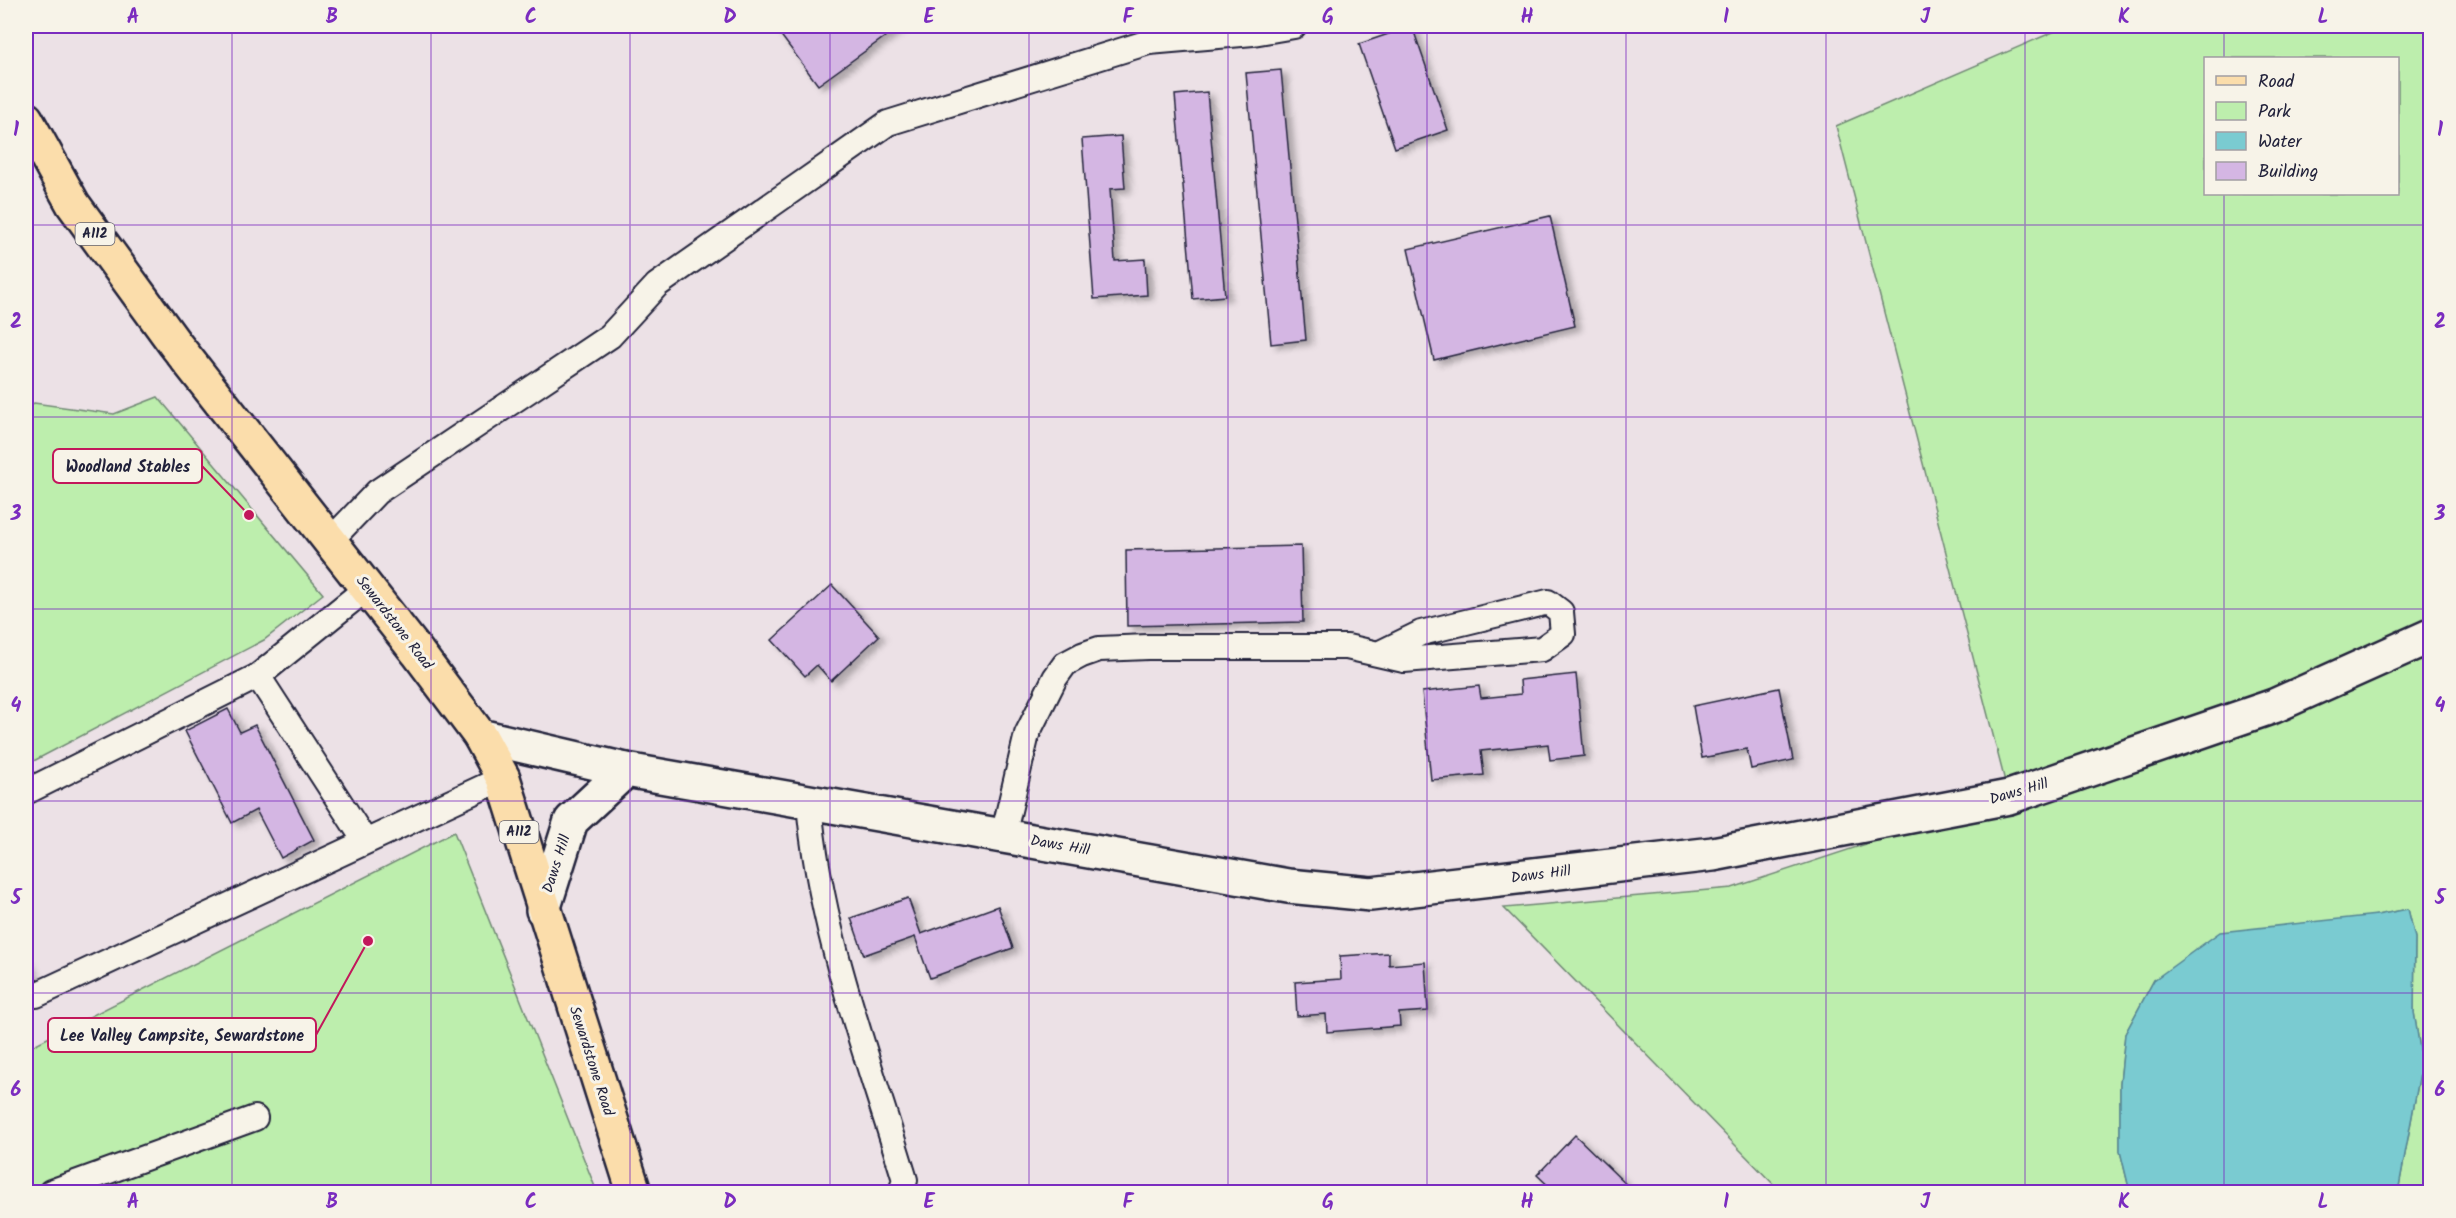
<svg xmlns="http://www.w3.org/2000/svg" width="2456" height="1218" viewBox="0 0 2456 1218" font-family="Kalam,sans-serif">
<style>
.green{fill:#bdeead;stroke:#708874;stroke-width:1.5;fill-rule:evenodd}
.water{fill:#7acbd1;stroke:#578795;stroke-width:1.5}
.building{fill:#d4b6e3;stroke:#22223b;stroke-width:1.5;filter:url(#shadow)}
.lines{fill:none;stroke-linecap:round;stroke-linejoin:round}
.lane-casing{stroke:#22223b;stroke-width:28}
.secondary-casing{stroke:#22223b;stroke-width:38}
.primary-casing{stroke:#22223b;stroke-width:38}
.lane{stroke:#f7f3e8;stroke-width:24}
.secondary{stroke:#f7f3e8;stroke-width:33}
.primary{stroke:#fbddab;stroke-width:33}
.grid{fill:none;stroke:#7b2cbf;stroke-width:1.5;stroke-opacity:0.55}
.labels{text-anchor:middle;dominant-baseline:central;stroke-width:6;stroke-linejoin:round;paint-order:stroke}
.shield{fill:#f7f3e8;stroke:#62616f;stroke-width:1.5}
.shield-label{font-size:14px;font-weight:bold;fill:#22223b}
.street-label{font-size:15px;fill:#22223b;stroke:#f7f3e8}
.leader{fill:none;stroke:#c2185b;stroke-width:2}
.callout-dot{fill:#c2185b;stroke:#f7f3e8;stroke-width:2}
.callout{fill:#f7f3e8;stroke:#c2185b;stroke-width:2}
.callout-label{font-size:16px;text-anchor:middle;font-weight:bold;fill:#22223b}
.neatline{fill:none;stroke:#7b2cbf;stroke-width:2}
.grid-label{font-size:20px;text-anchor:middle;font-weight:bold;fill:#7b2cbf}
</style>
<defs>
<filter id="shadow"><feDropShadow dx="6" dy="4" stdDeviation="3" flood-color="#0004"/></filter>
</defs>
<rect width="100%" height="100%" fill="#ece1e6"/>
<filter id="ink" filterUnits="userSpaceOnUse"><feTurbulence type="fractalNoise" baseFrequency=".0167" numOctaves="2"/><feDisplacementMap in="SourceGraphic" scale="12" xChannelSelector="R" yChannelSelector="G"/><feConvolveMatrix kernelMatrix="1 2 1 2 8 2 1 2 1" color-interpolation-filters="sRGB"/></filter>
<g filter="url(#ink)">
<g class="green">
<path d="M 2067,26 L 2430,26 L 2430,1192 L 2398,1192 L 2422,1062 L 2414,1012 L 2415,938 L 2408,909 L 2377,915 L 2154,980 L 2125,1034 L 2120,1083 L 2120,1151 L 2130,1192 L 1781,1192 L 1504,908 L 1732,888 L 2009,797 L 1836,126 ZM 2206,58 L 2398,58 L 2398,194 L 2206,194 Z"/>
<path d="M 158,397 L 323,594 L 264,640 L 26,765 L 26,408 L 34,403 L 114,414 Z"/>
<path d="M 454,832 L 597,1192 L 26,1192 L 26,1049 Z"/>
</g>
<path class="water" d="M 2408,909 L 2415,938 L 2414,1012 L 2422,1062 L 2398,1192 L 2130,1192 L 2120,1151 L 2120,1083 L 2125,1034 L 2154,980 L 2220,932 L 2377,915 Z"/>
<g class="building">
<path d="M 774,26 L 900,26 L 818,85 Z"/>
<path d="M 1412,26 L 1448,130 L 1395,148 L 1359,44 Z"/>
<path d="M 1281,70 L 1306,340 L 1271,344 L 1246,73 Z"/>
<path d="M 1207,92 L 1225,296 L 1193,299 L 1175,95 Z"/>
<path d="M 1121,136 L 1125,188 L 1110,189 L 1115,261 L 1145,259 L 1147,295 L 1094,299 L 1082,139 Z"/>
<path d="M 1550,216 L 1575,326 L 1434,360 L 1408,249 Z"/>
<path d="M 1301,546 L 1303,622 L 1127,626 L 1126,550 Z"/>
<path d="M 832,585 L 879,636 L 831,681 L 817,665 L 805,676 L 772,640 Z"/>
<path d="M 1576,674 L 1584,756 L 1550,760 L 1548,744 L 1481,751 L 1484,775 L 1431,780 L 1422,692 L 1479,686 L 1481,698 L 1521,694 L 1520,680 Z"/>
<path d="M 1779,688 L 1793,760 L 1751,769 L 1747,749 L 1702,758 L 1693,706 Z"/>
<path d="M 228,709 L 240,732 L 255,725 L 314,840 L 281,858 L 256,810 L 232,823 L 185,731 Z"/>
<path d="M 908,898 L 921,934 L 998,906 L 1013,948 L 930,978 L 915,937 L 864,955 L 851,918 Z"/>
<path d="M 1389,953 L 1389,965 L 1425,962 L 1428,1011 L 1399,1013 L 1400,1026 L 1327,1032 L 1326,1014 L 1297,1016 L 1295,982 L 1341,979 L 1340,956 Z"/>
<path d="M 26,960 L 39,988 L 26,994 Z"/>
<path d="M 1575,1135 L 1634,1192 L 1555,1192 L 1537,1175 Z"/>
</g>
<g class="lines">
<defs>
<g id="lane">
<path d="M 330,541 L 377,492 L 610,336 L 657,285 L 888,123 L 1149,42 L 1253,33 L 1294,26"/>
<path d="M 258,676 L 365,841"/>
<path d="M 26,792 L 258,676 L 367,588"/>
<path d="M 809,802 C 819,931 868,1056 905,1180 L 901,1192"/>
<path d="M 1003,836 L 1027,734 L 1055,678 L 1065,664 L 1082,655 L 1099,649 L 1148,647 L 1347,647 L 1404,660 L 1542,649 L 1563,634 L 1561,612 L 1548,602 L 1421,633 L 1378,654"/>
<path d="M 36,995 L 503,778"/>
<path d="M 51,1192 L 255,1118"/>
</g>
<g id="secondary">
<path d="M 480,736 L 626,770 L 1003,836 L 1288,886 L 1371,894 L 1713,854 L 2009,797 L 2274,706 L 2430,636"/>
<path d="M 543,910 L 571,821 L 626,770"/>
</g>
<path id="primary" d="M 26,119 L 73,204 L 175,344 L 418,653 L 480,736 L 503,778 L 634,1192"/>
</defs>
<use href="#lane" class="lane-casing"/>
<use href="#secondary" class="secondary-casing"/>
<use href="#primary" class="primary-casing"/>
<use href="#lane" class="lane"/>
<use href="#secondary" class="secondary"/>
<use href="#primary" class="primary"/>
</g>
</g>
<path class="grid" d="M 232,26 L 232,1192M 431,26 L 431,1192M 630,26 L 630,1192M 830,26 L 830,1192M 1029,26 L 1029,1192M 1228,26 L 1228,1192M 1427,26 L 1427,1192M 1626,26 L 1626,1192M 1826,26 L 1826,1192M 2025,26 L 2025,1192M 2224,26 L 2224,58M 2224,194 L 2224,1192M 26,225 L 2430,225M 26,417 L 2430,417M 26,609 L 2430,609M 26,801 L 2430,801M 26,993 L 2430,993"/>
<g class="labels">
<g class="shield">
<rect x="75.5" y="223" width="39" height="22" rx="4.5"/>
<rect x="499.5" y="821" width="39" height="22" rx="4.5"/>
</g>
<g class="shield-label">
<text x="95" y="234">A112</text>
<text x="519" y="832">A112</text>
</g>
<g class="street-label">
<text transform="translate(394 623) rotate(52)">Sewardstone Road</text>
<text transform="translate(2019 792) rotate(-16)">Daws Hill</text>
<text transform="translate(1060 846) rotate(10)">Daws Hill</text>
<text transform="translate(557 864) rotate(-72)">Daws Hill</text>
<text transform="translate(1541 875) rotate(-7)">Daws Hill</text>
<text transform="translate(591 1061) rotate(72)">Sewardstone Road</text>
</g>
</g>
<path class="leader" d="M249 515L202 466M368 941L316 1035"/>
<g class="callout-dot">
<circle cx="249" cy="515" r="6"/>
<circle cx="368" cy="941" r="6"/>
</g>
<g class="callout">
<rect x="53" y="449" width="149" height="34" rx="6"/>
<rect x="48" y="1018" width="268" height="34" rx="6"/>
</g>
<g class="callout-label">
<text x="128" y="472">Woodland Stables</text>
<text x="182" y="1041">Lee Valley Campsite, Sewardstone</text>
</g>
<rect width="2456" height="1218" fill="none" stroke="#f7f3e8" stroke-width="66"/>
<rect x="2204" y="57" width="195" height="138" fill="#f7f3e8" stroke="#a29fa3" stroke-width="1.5"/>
<rect x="2216" y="76" width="30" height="9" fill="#fbddab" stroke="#a29fa3" stroke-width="1.5"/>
<text x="2258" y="87" font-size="18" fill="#22223b">Road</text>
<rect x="2216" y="102" width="30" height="18" fill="#bdeead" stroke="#a29fa3" stroke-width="1.5"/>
<text x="2258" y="117" font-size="18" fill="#22223b">Park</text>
<rect x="2216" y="132" width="30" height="18" fill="#7acbd1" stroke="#a29fa3" stroke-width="1.5"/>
<text x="2258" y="147" font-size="18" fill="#22223b">Water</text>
<rect x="2216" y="162" width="30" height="18" fill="#d4b6e3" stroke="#a29fa3" stroke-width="1.5"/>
<text x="2258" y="177" font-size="18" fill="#22223b">Building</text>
<rect x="33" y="33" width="2390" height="1152" class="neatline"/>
<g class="grid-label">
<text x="133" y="23">A</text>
<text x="332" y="23">B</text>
<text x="531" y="23">C</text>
<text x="730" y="23">D</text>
<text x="929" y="23">E</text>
<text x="1128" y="23">F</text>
<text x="1328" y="23">G</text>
<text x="1527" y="23">H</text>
<text x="1726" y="23">I</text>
<text x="1925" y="23">J</text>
<text x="2124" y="23">K</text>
<text x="2323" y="23">L</text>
<text x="16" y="136">1</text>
<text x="2440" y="136">1</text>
<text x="16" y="328">2</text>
<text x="2440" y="328">2</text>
<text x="16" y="520">3</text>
<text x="2440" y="520">3</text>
<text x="16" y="712">4</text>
<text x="2440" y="712">4</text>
<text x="16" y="904">5</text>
<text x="2440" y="904">5</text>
<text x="16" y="1096">6</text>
<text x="2440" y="1096">6</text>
<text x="133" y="1208">A</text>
<text x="332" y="1208">B</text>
<text x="531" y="1208">C</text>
<text x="730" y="1208">D</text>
<text x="929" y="1208">E</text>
<text x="1128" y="1208">F</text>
<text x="1328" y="1208">G</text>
<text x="1527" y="1208">H</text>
<text x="1726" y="1208">I</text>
<text x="1925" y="1208">J</text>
<text x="2124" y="1208">K</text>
<text x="2323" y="1208">L</text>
</g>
</svg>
